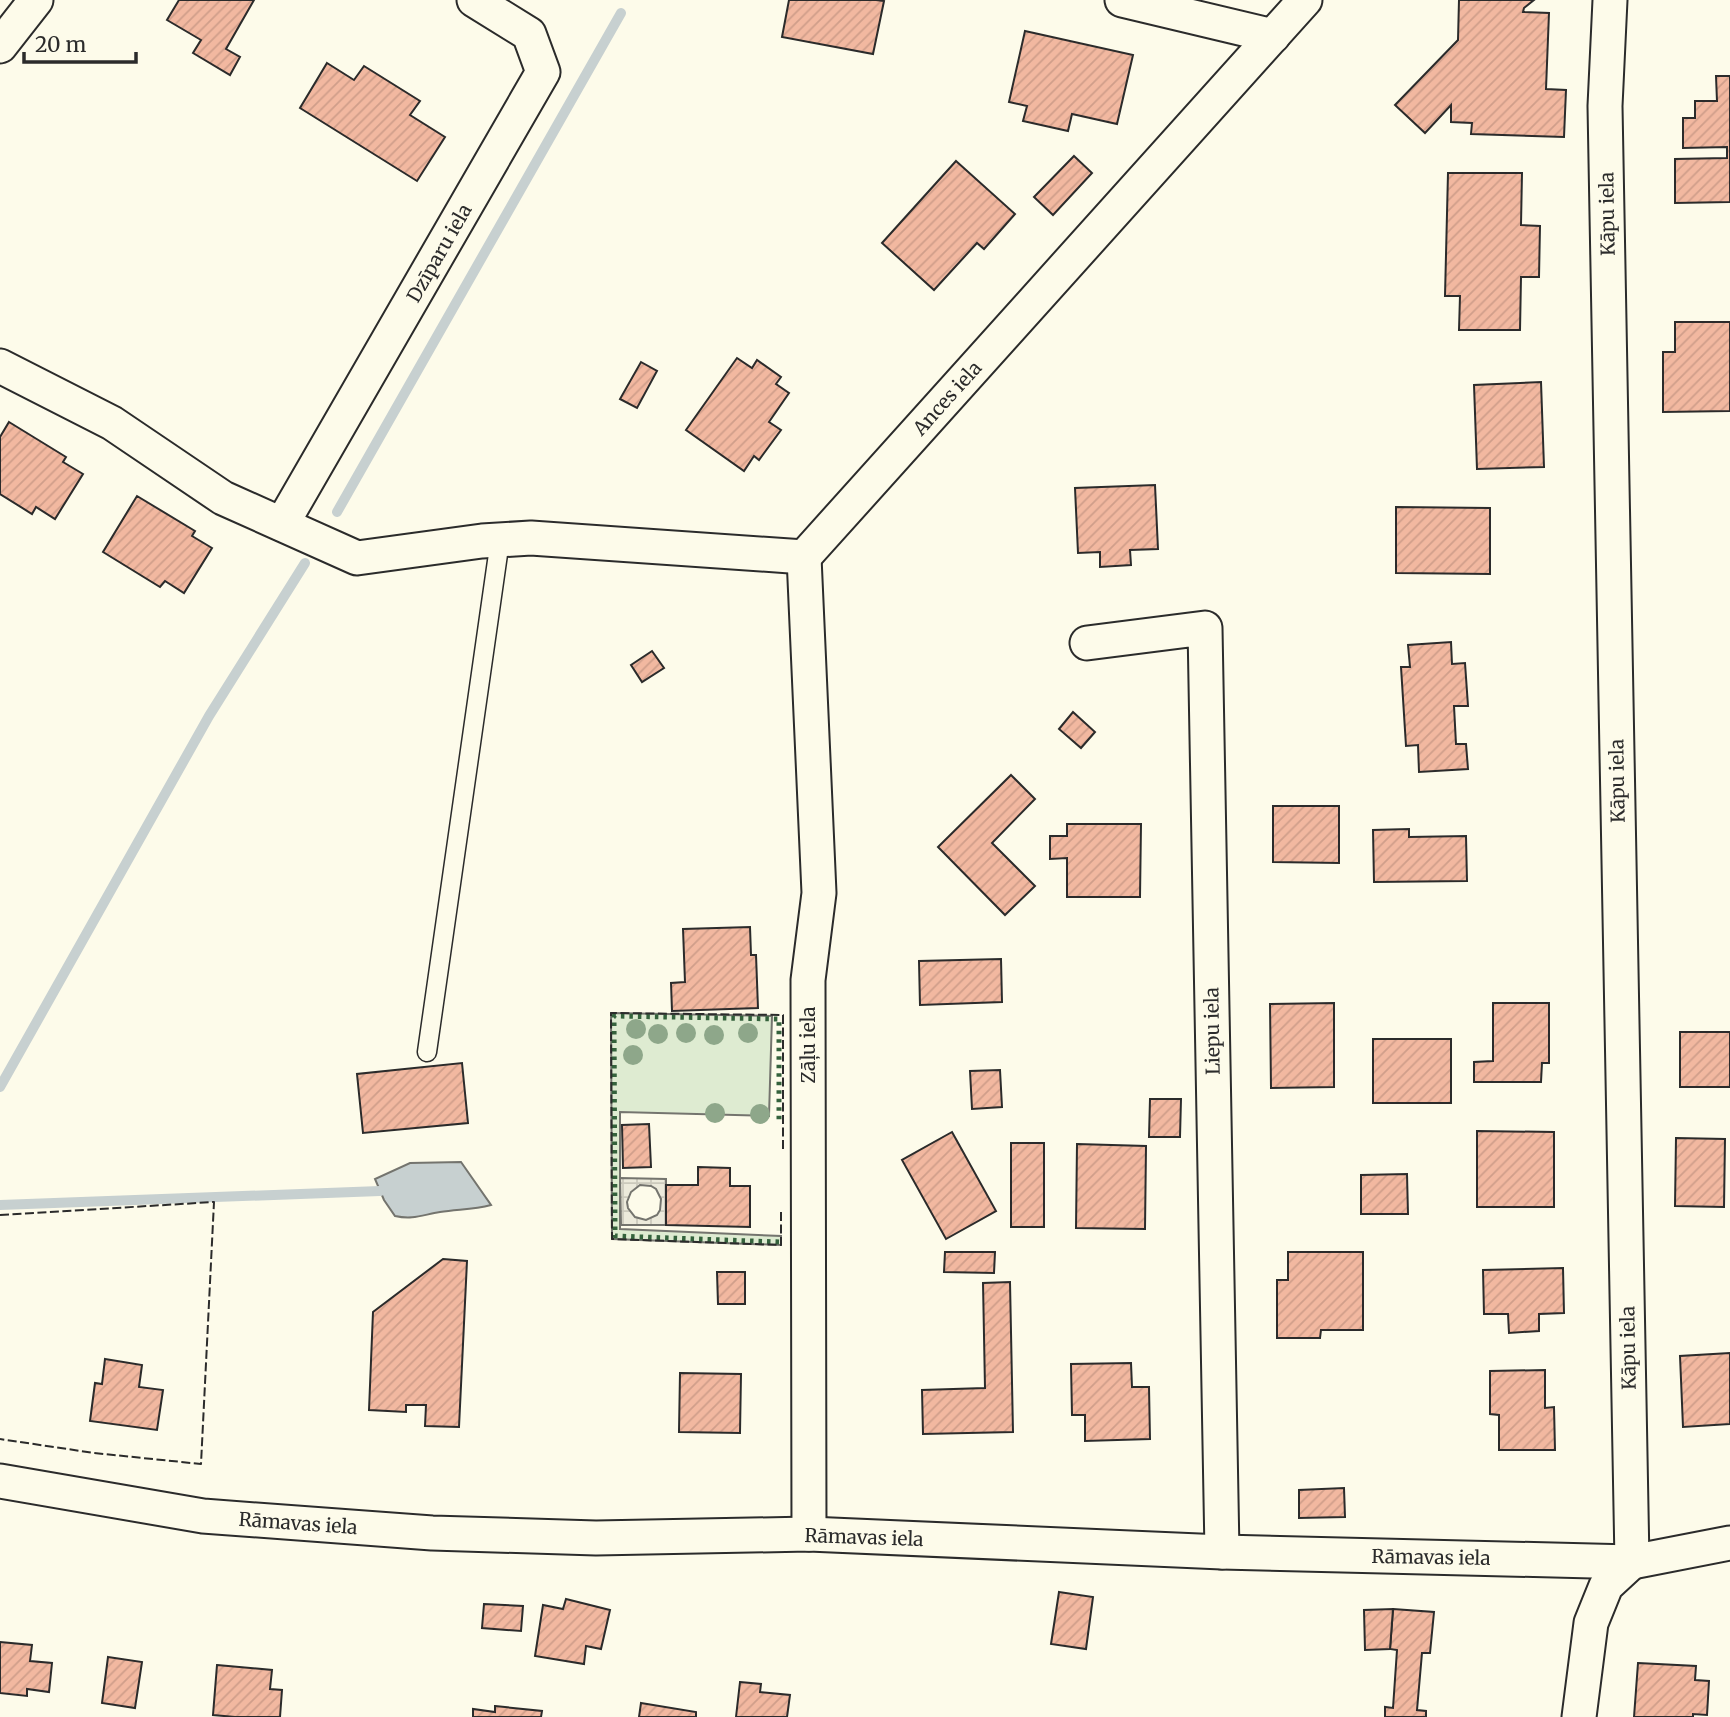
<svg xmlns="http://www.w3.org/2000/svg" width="1730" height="1717" viewBox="0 0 1730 1717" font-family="Merriweather,serif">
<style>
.grass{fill:#deebd1;stroke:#74746e;stroke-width:2}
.plaza{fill:url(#plaza-grid);stroke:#74746e;stroke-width:2;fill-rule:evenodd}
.water{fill:#c7d0d0;stroke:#74746e;stroke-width:2}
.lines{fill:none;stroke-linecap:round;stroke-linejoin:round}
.stream{stroke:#c7d0d0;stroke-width:10}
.building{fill:url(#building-hatch);stroke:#2b2b2b;stroke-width:2}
.service-casing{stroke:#2b2b2b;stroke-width:21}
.minor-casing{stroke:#2b2b2b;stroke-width:37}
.service{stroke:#fdfbea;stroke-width:18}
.minor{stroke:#fdfbea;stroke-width:33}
.hedge{stroke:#34623c;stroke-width:5;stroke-dasharray:3.5 5;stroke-linecap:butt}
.fence{stroke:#2b2b2b;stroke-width:2;stroke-dasharray:9 3.5;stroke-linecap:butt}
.tree{fill:#8ea78a}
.labels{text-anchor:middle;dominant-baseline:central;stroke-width:5;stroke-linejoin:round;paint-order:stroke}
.street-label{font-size:19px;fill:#2b2b2b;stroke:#fdfbea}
</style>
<defs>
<pattern id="plaza-grid" width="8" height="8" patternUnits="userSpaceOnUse" patternTransform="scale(1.75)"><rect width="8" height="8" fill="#eceadb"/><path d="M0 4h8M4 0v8" fill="none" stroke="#cbc9bc"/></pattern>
<pattern id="building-hatch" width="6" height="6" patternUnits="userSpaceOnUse" patternTransform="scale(1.75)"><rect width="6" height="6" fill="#f2b8a0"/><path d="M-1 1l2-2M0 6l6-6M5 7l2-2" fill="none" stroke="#d09e8a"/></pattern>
</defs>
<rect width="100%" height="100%" fill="#fdfbea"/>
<path class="grass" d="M 611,1013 L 772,1016 L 769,1116 L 620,1112 L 620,1229 L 781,1236 L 781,1245 L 612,1239 Z"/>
<path class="plaza" d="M 620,1178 L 666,1179 L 666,1225 L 621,1225 ZM 640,1185 L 651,1186 L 656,1189 L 661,1199 L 660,1210 L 657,1215 L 646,1220 L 635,1217 L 628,1208 L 627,1202 L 631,1192 Z"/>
<path class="water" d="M 461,1162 L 491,1205 C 472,1210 457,1209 440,1212 C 422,1215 413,1220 395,1216 L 384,1200 L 375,1179 L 410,1163 Z"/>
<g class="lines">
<g class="stream">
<path d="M 337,512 L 621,13"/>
<path d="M 0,1087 L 209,716 L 305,563"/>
<path d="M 0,1205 L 380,1191"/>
</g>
</g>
<g class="building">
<path d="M 179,0 L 254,0 L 226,49 L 240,57 L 230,75 L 193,53 L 201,40 L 167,20 Z"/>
<path d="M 789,0 L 876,0 L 884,1 L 873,54 L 782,37 Z"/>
<path d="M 1459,0 L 1534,0 L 1524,8 L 1523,12 L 1549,13 L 1546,89 L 1566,90 L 1564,137 L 1471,134 L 1472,123 L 1451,122 L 1451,105 L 1425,133 L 1395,105 L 1458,40 Z"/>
<path d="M 1025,31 L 1133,55 L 1117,124 L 1072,114 L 1068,131 L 1023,121 L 1027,106 L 1009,102 Z"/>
<path d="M 327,63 L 354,80 L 364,66 L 420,101 L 410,115 L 445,137 L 417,181 L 300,108 Z"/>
<path d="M 1716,76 L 1730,76 L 1730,202 L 1675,203 L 1675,159 L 1727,158 L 1727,147 L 1683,148 L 1683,118 L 1695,118 L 1695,101 L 1717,101 Z"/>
<path d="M 1074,156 L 1092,173 L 1053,215 L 1034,197 Z"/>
<path d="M 956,161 L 1015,214 L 984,249 L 977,243 L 934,290 L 882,243 Z"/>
<path d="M 1448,173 L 1522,173 L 1521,225 L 1540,226 L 1539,277 L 1521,277 L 1520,330 L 1459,330 L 1460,296 L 1445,296 Z"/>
<path d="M 1675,322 L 1730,322 L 1730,411 L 1663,412 L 1663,352 L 1675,352 Z"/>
<path d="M 737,358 L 752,368 L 757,360 L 781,377 L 776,384 L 789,393 L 769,422 L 781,430 L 759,460 L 754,456 L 744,471 L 686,430 Z"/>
<path d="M 641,362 L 657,371 L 637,408 L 620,399 Z"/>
<path d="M 1541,382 L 1544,467 L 1477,469 L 1474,385 Z"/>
<path d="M 9,422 L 66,457 L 63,462 L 83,474 L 55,519 L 36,507 L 32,514 L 0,494 L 0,437 Z"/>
<path d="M 1155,485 L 1158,549 L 1130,550 L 1131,565 L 1100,567 L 1100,552 L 1078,553 L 1075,488 Z"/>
<path d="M 137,496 L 195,531 L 192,536 L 212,548 L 184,593 L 165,581 L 160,587 L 103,552 Z"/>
<path d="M 1396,507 L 1490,508 L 1490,574 L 1396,573 Z"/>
<path d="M 1451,642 L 1452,664 L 1465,663 L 1468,706 L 1454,706 L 1456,744 L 1466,744 L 1468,769 L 1419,772 L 1418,745 L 1406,746 L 1401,667 L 1410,667 L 1408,645 Z"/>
<path d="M 652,651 L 664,668 L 642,682 L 631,665 Z"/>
<path d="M 1073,712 L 1095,732 L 1081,748 L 1059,729 Z"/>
<path d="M 1011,775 L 1035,799 L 992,843 L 1035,886 L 1005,915 L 938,847 Z"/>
<path d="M 1273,806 L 1339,806 L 1339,863 L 1273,862 Z"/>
<path d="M 1067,824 L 1141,824 L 1140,897 L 1067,897 L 1067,858 L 1050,859 L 1050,836 L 1067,836 Z"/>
<path d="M 1409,829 L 1409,837 L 1466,836 L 1467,881 L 1374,882 L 1373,830 Z"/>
<path d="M 750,927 L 751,955 L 756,955 L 758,1008 L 672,1011 L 671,983 L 685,982 L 683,929 Z"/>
<path d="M 1001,959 L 1002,1002 L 920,1005 L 919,961 Z"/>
<path d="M 1334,1003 L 1334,1087 L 1271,1088 L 1270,1004 Z"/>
<path d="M 1493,1003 L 1549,1003 L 1549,1063 L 1542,1063 L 1541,1082 L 1474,1082 L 1474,1062 L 1493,1061 Z"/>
<rect x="1680" y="1032" width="50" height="55"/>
<rect x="1373" y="1039" width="78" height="64"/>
<path d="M 462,1063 L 468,1123 L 363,1133 L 357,1074 Z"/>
<path d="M 1000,1070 L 1002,1107 L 972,1109 L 970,1071 Z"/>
<path d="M 1150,1099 L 1181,1099 L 1180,1137 L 1149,1137 Z"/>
<path d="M 649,1124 L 651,1167 L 623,1168 L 622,1125 Z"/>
<path d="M 1477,1131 L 1554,1132 L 1554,1207 L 1477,1207 Z"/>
<path d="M 952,1132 L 996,1211 L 946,1239 L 902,1160 Z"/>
<path d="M 1676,1138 L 1725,1139 L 1724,1207 L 1675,1206 Z"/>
<rect x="1011" y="1143" width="33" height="84"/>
<path d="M 1077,1144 L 1146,1146 L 1145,1229 L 1076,1228 Z"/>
<path d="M 698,1167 L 730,1168 L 730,1186 L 750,1186 L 750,1227 L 666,1225 L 666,1185 L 698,1185 Z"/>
<path d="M 1407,1174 L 1408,1214 L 1361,1214 L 1361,1175 Z"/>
<path d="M 945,1252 L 995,1252 L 994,1273 L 944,1272 Z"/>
<path d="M 1288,1252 L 1363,1252 L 1363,1330 L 1321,1330 L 1320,1338 L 1277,1338 L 1277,1280 L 1288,1280 Z"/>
<path d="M 443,1259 L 467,1261 L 459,1427 L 425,1426 L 426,1405 L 406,1405 L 406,1412 L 369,1410 L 373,1312 Z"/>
<path d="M 1563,1268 L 1564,1313 L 1539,1314 L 1539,1331 L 1509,1333 L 1508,1314 L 1484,1314 L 1483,1270 Z"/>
<path d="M 717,1272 L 745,1272 L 745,1304 L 718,1304 Z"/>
<path d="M 1010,1282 L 1013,1432 L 923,1434 L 922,1390 L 985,1388 L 983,1283 Z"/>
<path d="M 1730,1353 L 1730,1424 L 1683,1427 L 1680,1356 Z"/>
<path d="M 105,1359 L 142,1365 L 139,1387 L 163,1390 L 157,1430 L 90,1421 L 95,1383 L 102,1384 Z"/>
<path d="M 1131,1363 L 1132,1387 L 1149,1387 L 1150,1439 L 1085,1441 L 1085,1415 L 1072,1415 L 1071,1364 Z"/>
<path d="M 1545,1370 L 1545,1408 L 1554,1407 L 1555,1450 L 1499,1450 L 1499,1415 L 1490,1414 L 1490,1371 Z"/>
<path d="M 680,1373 L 741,1374 L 740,1433 L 679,1432 Z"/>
<path d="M 1344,1488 L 1345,1517 L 1299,1518 L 1299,1490 Z"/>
<path d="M 1059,1592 L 1093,1597 L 1086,1649 L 1051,1644 Z"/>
<path d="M 566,1599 L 610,1610 L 601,1649 L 586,1646 L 584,1664 L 535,1656 L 543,1605 L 563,1609 Z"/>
<path d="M 484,1604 L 523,1606 L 521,1631 L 482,1628 Z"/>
<path d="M 1393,1609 L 1434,1612 L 1430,1653 L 1422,1653 L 1417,1710 L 1426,1711 L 1426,1717 L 1385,1717 L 1385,1707 L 1393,1708 L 1397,1650 L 1390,1649 Z"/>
<path d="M 1393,1609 L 1390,1649 L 1365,1650 L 1364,1610 Z"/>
<path d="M 0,1642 L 32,1645 L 30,1661 L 52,1663 L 49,1692 L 27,1689 L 27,1696 L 0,1693 Z"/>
<path d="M 108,1657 L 142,1662 L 135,1708 L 102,1703 Z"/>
<path d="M 1638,1663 L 1696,1666 L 1695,1680 L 1709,1681 L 1707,1715 L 1693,1714 L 1693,1717 L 1634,1717 Z"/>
<path d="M 217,1665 L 272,1670 L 270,1689 L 282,1690 L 280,1717 L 235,1717 L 213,1715 Z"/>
<path d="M 740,1682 L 761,1684 L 760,1692 L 790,1695 L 787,1717 L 736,1717 Z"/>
<path d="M 641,1703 L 696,1712 L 696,1717 L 639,1717 Z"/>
<path d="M 495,1706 L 542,1711 L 541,1717 L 473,1717 L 473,1709 L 495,1712 Z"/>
</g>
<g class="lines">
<defs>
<path id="service" d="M 427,1052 L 500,540"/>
<g id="minor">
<path d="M 1122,0 L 1273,36"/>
<path d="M 1610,0 L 1605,106 L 1632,1562"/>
<path d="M 0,46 L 36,0"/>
<path d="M 0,366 L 112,423 L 223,498 L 357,558 L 482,541 L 531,538 L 804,557"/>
<path d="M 282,524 L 543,72 L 529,34 L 474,0"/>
<path d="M 804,557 L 819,893 L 808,980 L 809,1534"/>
<path d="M 804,557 L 1305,0"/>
<path d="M 1087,643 L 1205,628 L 1222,1552"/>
<path d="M 0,1481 L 203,1516 L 432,1533 L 596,1538 L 809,1534 L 1222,1552 L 1632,1562 L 1730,1543"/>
<path d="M 1579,1717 L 1591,1623 L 1606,1586 L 1632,1562"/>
</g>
</defs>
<use href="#service" class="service-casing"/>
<use href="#minor" class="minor-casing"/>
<use href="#service" class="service"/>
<use href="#minor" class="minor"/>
<path class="hedge" d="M 779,1242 L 615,1236 L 614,1016 L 779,1019 L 779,1123"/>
<g class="fence">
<path d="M 781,1212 L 781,1245 L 612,1239 L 611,1013 L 783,1015 L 783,1150"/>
<path d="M 0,1215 L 214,1202 L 201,1464 L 94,1453 L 0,1439"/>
</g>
</g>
<g class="tree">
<circle cx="636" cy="1029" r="10"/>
<circle cx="686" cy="1033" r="10"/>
<circle cx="748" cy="1033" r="10"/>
<circle cx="658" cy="1034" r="10"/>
<circle cx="714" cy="1035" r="10"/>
<circle cx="633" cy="1055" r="10"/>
<circle cx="715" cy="1113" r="10"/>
<circle cx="760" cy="1114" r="10"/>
</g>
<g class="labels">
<g class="street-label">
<text transform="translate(1607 214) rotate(-91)">Kāpu iela</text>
<text transform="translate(439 253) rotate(-60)">Dzīparu iela</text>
<text transform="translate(947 398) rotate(-48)">Ances iela</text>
<text transform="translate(1617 781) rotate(-91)">Kāpu iela</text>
<text transform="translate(1212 1031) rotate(-91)">Liepu iela</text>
<text transform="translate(808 1045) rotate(-90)">Zāļu iela</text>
<text transform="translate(1628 1348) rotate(-91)">Kāpu iela</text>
<text transform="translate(298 1523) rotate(4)">Rāmavas iela</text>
<text transform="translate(864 1537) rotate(2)">Rāmavas iela</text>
<text transform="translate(1431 1557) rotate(1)">Rāmavas iela</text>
</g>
</g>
<path d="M24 52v10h112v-10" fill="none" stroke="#2b2b2b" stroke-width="3.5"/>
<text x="35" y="52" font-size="21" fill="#2b2b2b" stroke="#fdfbea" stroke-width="5" paint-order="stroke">20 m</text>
</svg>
